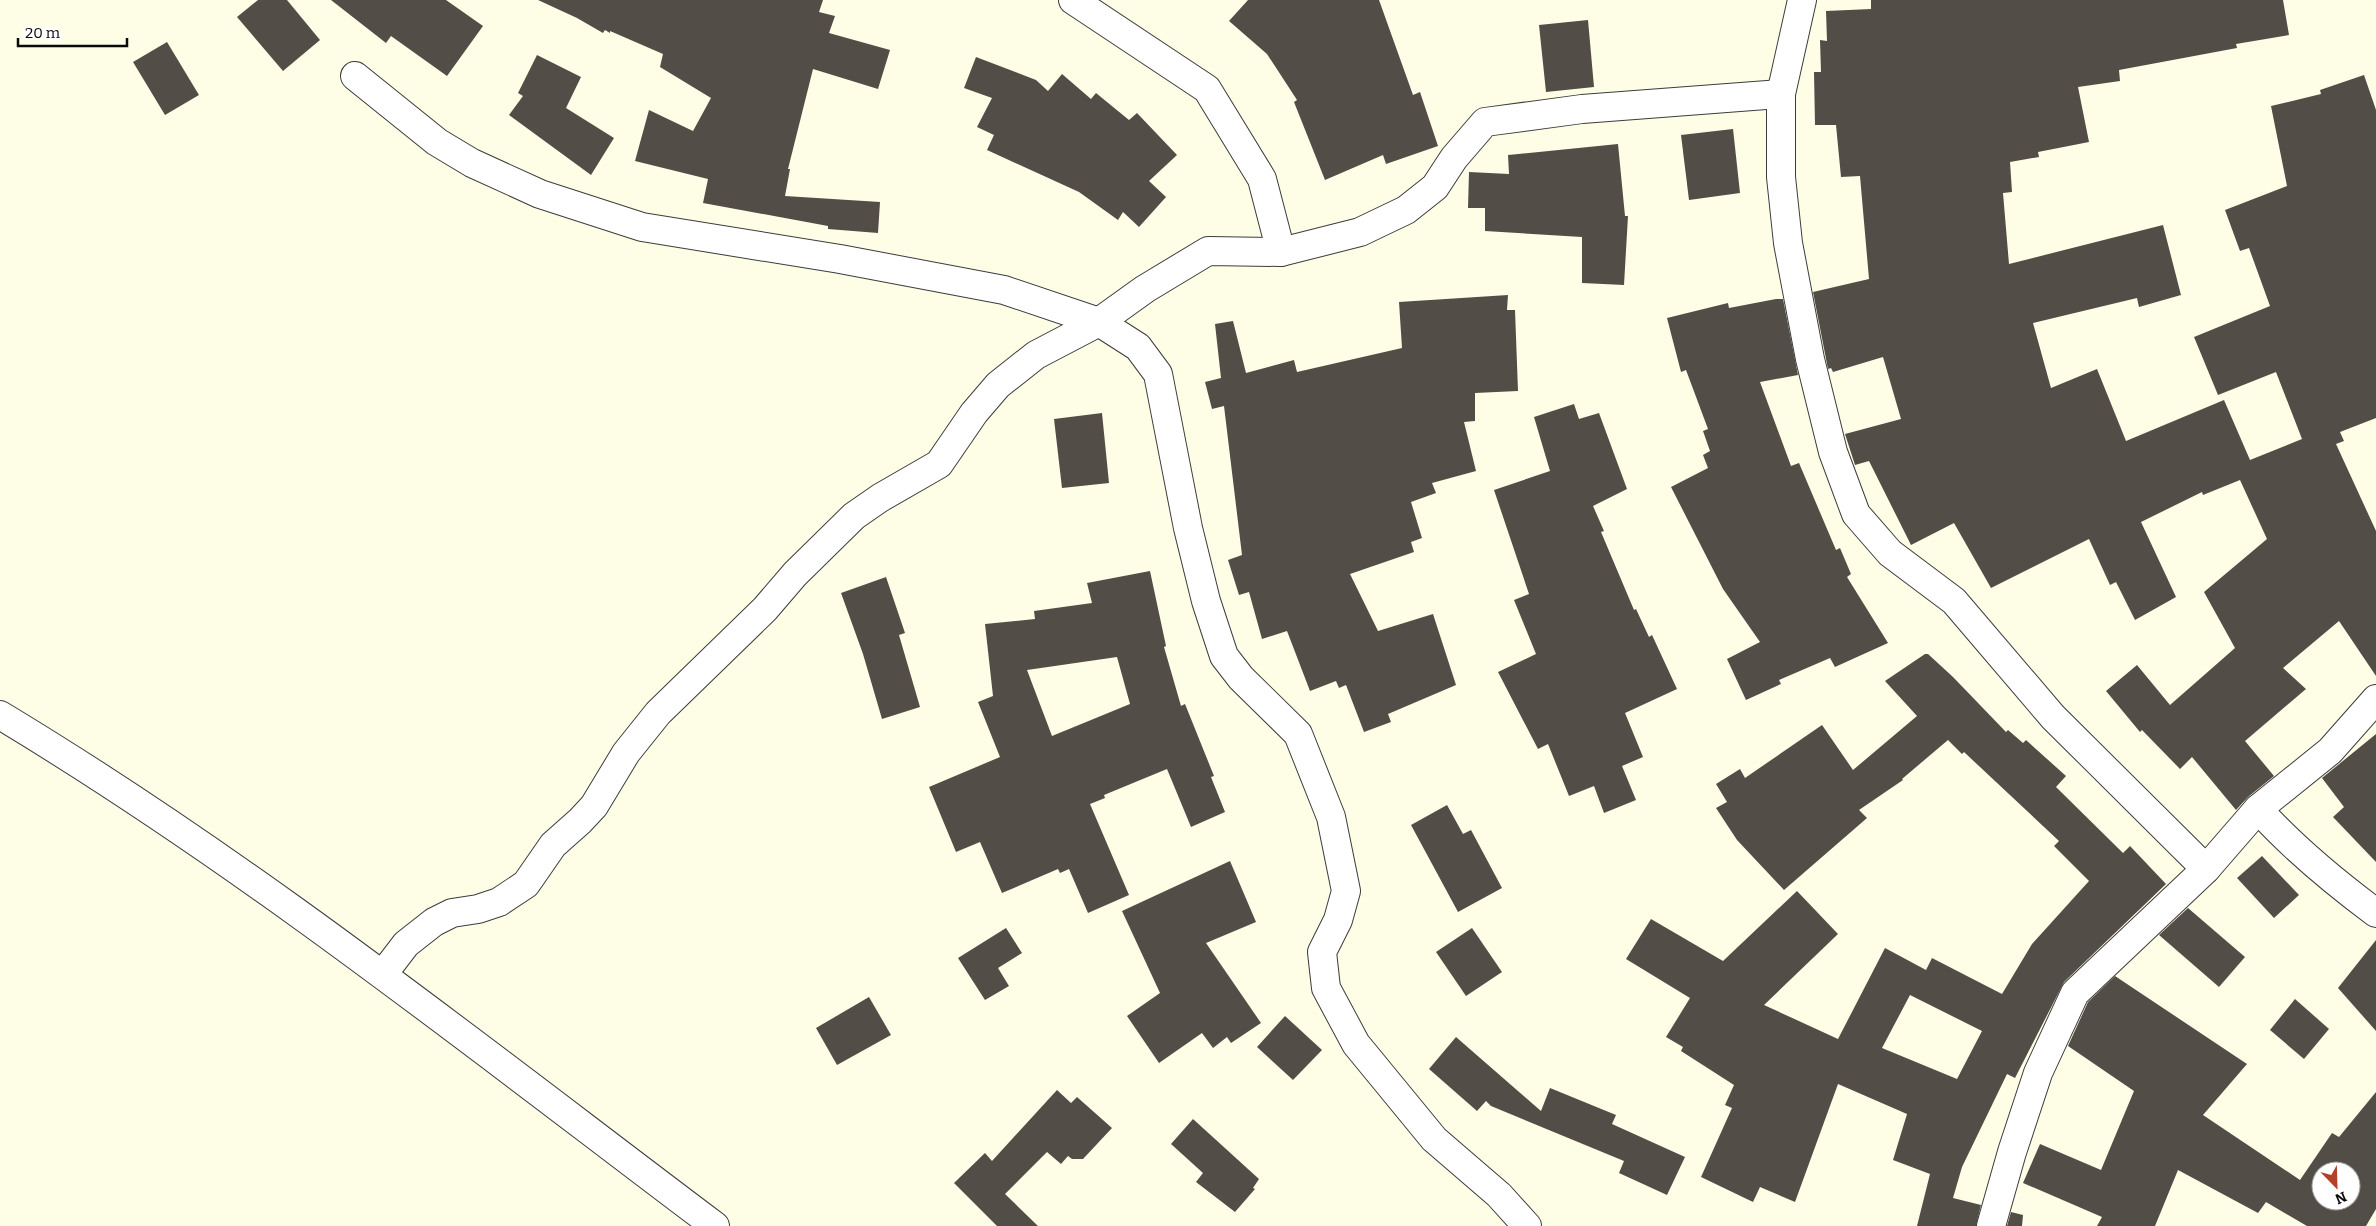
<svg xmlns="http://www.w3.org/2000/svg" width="2376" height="1226" viewBox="0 0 2376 1226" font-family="Bitter,serif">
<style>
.building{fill:#524d46;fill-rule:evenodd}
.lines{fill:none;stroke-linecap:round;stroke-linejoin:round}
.minor-casing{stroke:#3c3c3c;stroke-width:30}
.minor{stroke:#fff;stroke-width:28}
</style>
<rect width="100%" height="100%" fill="#fefee7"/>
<g class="building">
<path d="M 258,0 L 287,0 L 320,40 L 283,71 L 237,17 Z"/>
<path d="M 331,0 L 446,0 L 483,26 L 447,76 L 391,36 L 386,43 Z"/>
<path d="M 538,0 L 823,0 L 819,12 L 835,16 L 829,33 L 890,50 L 878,89 L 813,69 L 788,169 L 790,169 L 785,196 L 880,202 L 878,233 L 828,229 L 828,226 L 703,203 L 708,179 L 635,161 L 649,110 L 693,131 L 711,98 L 660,67 L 663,54 L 610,31 L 610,33 L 605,30 L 603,33 L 577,18 Z"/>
<path d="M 1248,0 L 1379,0 L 1413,95 L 1420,92 L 1438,146 L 1386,164 L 1383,155 L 1325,180 L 1294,102 L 1297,100 L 1267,54 L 1229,21 Z"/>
<path d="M 1871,0 L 2283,0 L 2289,35 L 2236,44 L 2237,48 L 2119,70 L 2120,81 L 2078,87 L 2089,142 L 2038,152 L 2039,157 L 2010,162 L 2012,192 L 2003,193 L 2009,264 L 2163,225 L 2181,295 L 2139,307 L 2137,298 L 2033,323 L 2051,388 L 2097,369 L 2126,441 L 2224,400 L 2250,460 L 2302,439 L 2276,372 L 2218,395 L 2194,337 L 2270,306 L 2249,248 L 2240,251 L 2225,210 L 2287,186 L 2271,106 L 2321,94 L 2320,90 L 2364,75 L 2376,110 L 2376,418 L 2340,432 L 2344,441 L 2336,444 L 2376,531 L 2376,676 L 2339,621 L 2283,668 L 2306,689 L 2245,741 L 2274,776 L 2248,797 L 2236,810 L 2192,757 L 2180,769 L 2142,730 L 2140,732 L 2106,691 L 2137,665 L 2170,705 L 2235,648 L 2204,592 L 2267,539 L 2240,480 L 2203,495 L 2202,492 L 2141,522 L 2176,597 L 2135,620 L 2116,582 L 2110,585 L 2089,539 L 1991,588 L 1954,523 L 1911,545 L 1869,461 L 1855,465 L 1845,434 L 1901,419 L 1883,357 L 1833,372 L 1831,368 L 1828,369 L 1813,292 L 1869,279 L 1860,176 L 1841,177 L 1836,125 L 1815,125 L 1814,72 L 1821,72 L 1820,40 L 1827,41 L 1826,11 L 1871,9 Z"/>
<path d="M 1588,20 L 1594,87 L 1546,92 L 1539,25 Z"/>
<path d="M 167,42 L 199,95 L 165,115 L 133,62 Z"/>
<path d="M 537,55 L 581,77 L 566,108 L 614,138 L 591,175 L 509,115 L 523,96 L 518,93 Z"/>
<path d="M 976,57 L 1036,80 L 1048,91 L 1062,74 L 1091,99 L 1096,93 L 1129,120 L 1137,113 L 1177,155 L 1149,181 L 1166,197 L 1139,227 L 1123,212 L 1118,220 L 1079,192 L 987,150 L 994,135 L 977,127 L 992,98 L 964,88 Z"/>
<path d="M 1733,129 L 1740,193 L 1689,200 L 1681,135 Z"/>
<path d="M 1618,144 L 1625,216 L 1628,216 L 1624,285 L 1582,283 L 1582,237 L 1485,231 L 1485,208 L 1468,208 L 1469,172 L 1509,174 L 1508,155 Z"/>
<path d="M 1508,295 L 1507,310 L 1515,310 L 1518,391 L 1475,393 L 1475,421 L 1464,422 L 1476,471 L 1432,483 L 1436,493 L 1411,502 L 1422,538 L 1411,542 L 1414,552 L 1350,574 L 1378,631 L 1433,614 L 1456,685 L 1388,714 L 1391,722 L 1364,732 L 1346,685 L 1339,688 L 1336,681 L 1310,691 L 1287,631 L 1262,639 L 1249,592 L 1239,595 L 1228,560 L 1242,555 L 1224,406 L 1212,409 L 1205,382 L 1221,378 L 1215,324 L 1233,321 L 1246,373 L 1294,360 L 1297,372 L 1402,348 L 1399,302 Z"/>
<path d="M 1776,299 L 1783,299 L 1798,375 L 1760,382 L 1791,466 L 1799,463 L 1836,550 L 1840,548 L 1851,574 L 1847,577 L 1888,643 L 1835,667 L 1830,658 L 1779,680 L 1781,684 L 1746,700 L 1727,659 L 1760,642 L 1723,589 L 1671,487 L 1708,468 L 1703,455 L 1710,451 L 1703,431 L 1708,429 L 1686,370 L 1681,372 L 1667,318 L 1728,303 L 1729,308 Z"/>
<path d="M 1574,404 L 1579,419 L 1599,413 L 1627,489 L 1593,506 L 1604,531 L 1601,532 L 1634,610 L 1636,609 L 1649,637 L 1652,635 L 1677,689 L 1625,713 L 1643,757 L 1622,766 L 1636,800 L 1604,813 L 1594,786 L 1569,796 L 1548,744 L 1538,749 L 1498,672 L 1536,654 L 1514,600 L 1529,594 L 1494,490 L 1550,471 L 1534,417 Z"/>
<path d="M 1102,413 L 1109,483 L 1062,488 L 1054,419 Z"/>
<path d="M 1150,571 L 1166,646 L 1164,647 L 1181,706 L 1185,704 L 1214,776 L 1211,777 L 1225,812 L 1191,827 L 1167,769 L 1104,795 L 1105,798 L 1090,804 L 1129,895 L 1088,913 L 1069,869 L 1060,873 L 1058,869 L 1002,893 L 980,842 L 956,852 L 929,787 L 1000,757 L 978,702 L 993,696 L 985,624 L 1035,619 L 1034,611 L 1092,603 L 1087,583 ZM 1117,657 L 1130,704 L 1052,736 L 1027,670 Z"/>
<path d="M 886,577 L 905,633 L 899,635 L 920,707 L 882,719 L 863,654 L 841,593 Z"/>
<path d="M 1925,654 L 1928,654 L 1953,677 L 2006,732 L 2008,730 L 2023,743 L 2026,740 L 2066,776 L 2056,787 L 2123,853 L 2130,846 L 2166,884 L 2064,982 L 2015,1078 L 2007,1074 L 1962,1167 L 1953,1198 L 1981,1205 L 1976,1226 L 1917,1226 L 1930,1174 L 1893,1160 L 1907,1114 L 1838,1084 L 1795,1202 L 1760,1187 L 1753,1202 L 1701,1177 L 1732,1108 L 1725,1105 L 1734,1085 L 1681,1051 L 1683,1047 L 1666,1037 L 1690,998 L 1626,959 L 1651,919 L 1723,961 L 1797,891 L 1838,934 L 1764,1005 L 1838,1039 L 1885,948 L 1926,970 L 1932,958 L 2002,994 L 2032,944 L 2089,881 L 2054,846 L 2059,841 L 1964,752 L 1962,754 L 1948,740 L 1902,779 L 1903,780 L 1859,810 L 1867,818 L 1784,890 L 1737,840 L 1716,808 L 1727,802 L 1716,784 L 1740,769 L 1745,778 L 1822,725 L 1853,770 L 1917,716 L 1885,681 ZM 1910,995 L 1982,1031 L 1957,1079 L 1882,1048 Z"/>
<path d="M 2376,734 L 2376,862 L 2333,817 L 2344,807 L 2322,778 Z"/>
<path d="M 1447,805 L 1463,834 L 1471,830 L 1502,888 L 1458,912 L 1411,825 Z"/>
<path d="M 2262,856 L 2299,895 L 2274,918 L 2237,878 Z"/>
<path d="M 1230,861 L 1256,922 L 1206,943 L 1261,1023 L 1231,1043 L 1227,1037 L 1213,1048 L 1202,1033 L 1159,1063 L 1127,1016 L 1160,993 L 1122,911 Z"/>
<path d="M 2188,908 L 2245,957 L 2219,987 L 2159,935 Z"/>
<path d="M 1006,928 L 1022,953 L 998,968 L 1009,986 L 985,1000 L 958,958 Z"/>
<path d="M 1472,928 L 1502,972 L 1466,996 L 1436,952 Z"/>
<path d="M 2376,940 L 2376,1031 L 2338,988 Z"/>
<path d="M 2115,976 L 2247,1064 L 2203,1115 L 2300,1180 L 2332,1133 L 2339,1137 L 2376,1092 L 2376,1209 L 2366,1226 L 2307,1226 L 2266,1202 L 2258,1213 L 2178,1170 L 2155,1226 L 2097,1226 L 2102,1217 L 2023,1183 L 2040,1144 L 2101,1170 L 2134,1091 L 2068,1046 L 2088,1002 ZM 2321,1171 L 2351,1171 L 2351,1201 L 2321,1201 Z"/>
<path d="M 869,997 L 891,1035 L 837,1065 L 816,1028 Z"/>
<path d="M 2295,999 L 2329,1029 L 2304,1059 L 2270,1030 Z"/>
<path d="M 1285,1016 L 1322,1050 L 1293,1080 L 1257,1047 Z"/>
<path d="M 1456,1037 L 1541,1111 L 1550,1088 L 1616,1115 L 1612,1124 L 1685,1157 L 1667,1195 L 1619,1173 L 1624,1161 L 1491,1106 L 1486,1101 L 1477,1111 L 1429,1069 Z"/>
<path d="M 1057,1090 L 1071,1103 L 1077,1097 L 1112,1128 L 1083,1159 L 1072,1159 L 1068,1156 L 1061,1164 L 1047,1152 L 1005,1194 L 1038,1226 L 997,1226 L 954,1183 L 985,1153 L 992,1161 Z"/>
<path d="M 1193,1119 L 1259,1179 L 1253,1188 L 1255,1189 L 1235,1212 L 1196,1182 L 1203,1173 L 1171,1144 Z"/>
<path d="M 2011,1212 L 2023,1215 L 2022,1226 L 2007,1226 Z"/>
</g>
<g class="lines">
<defs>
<g id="minor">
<path d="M 1073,0 L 1207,89 L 1262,179 L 1281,252"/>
<path d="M 1802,0 L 1781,94 L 1781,177 L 1788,243 L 1810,359 L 1833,452 L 1856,514 L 1890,553 L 1954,601 L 2053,717 L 2206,869"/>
<path d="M 355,76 L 437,142 L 472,163 L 540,194 L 642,227 L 840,259 L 1004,290 L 1099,322 L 1138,347 L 1158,374 L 1188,528 L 1206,601 L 1224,656 L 1241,678 L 1298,734 L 1331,817 L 1346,891 L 1338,920 L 1322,952 L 1326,988 L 1356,1044 L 1434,1139 L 1499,1195 L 1527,1226"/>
<path d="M 0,715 C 251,866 481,1050 715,1226"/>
<path d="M 2258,809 C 2294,849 2333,881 2376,913"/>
<path d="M 383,974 L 406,944 L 434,922 L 452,913 L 478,909 L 499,902 L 526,884 L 553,845 L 580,821 L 594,806 L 626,753 L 658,713 L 765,609 L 795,574 L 854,516 L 880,498 L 939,464 L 974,413 L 998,385 L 1036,355 L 1099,322 L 1145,289 L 1208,251 L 1281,252 L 1360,232 L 1406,210 L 1435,187 L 1454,158 L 1485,122 L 1582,109 L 1781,94"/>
<path d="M 1991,1226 L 2012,1152 L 2038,1073 L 2075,993 L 2206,869 L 2258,809 L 2330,751 L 2376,699"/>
</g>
</defs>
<use href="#minor" class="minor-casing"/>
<use href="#minor" class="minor"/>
</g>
<g transform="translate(2336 1186) rotate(157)"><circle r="24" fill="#ffffff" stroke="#9d9d9d"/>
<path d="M0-4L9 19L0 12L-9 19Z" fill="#b34028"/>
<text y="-8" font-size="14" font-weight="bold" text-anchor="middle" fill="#090909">N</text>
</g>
<path d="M18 38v8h109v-8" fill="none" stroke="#090909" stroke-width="2.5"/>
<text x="25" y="38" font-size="15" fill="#090909" stroke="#ffffff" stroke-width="4" paint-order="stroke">20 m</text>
</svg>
